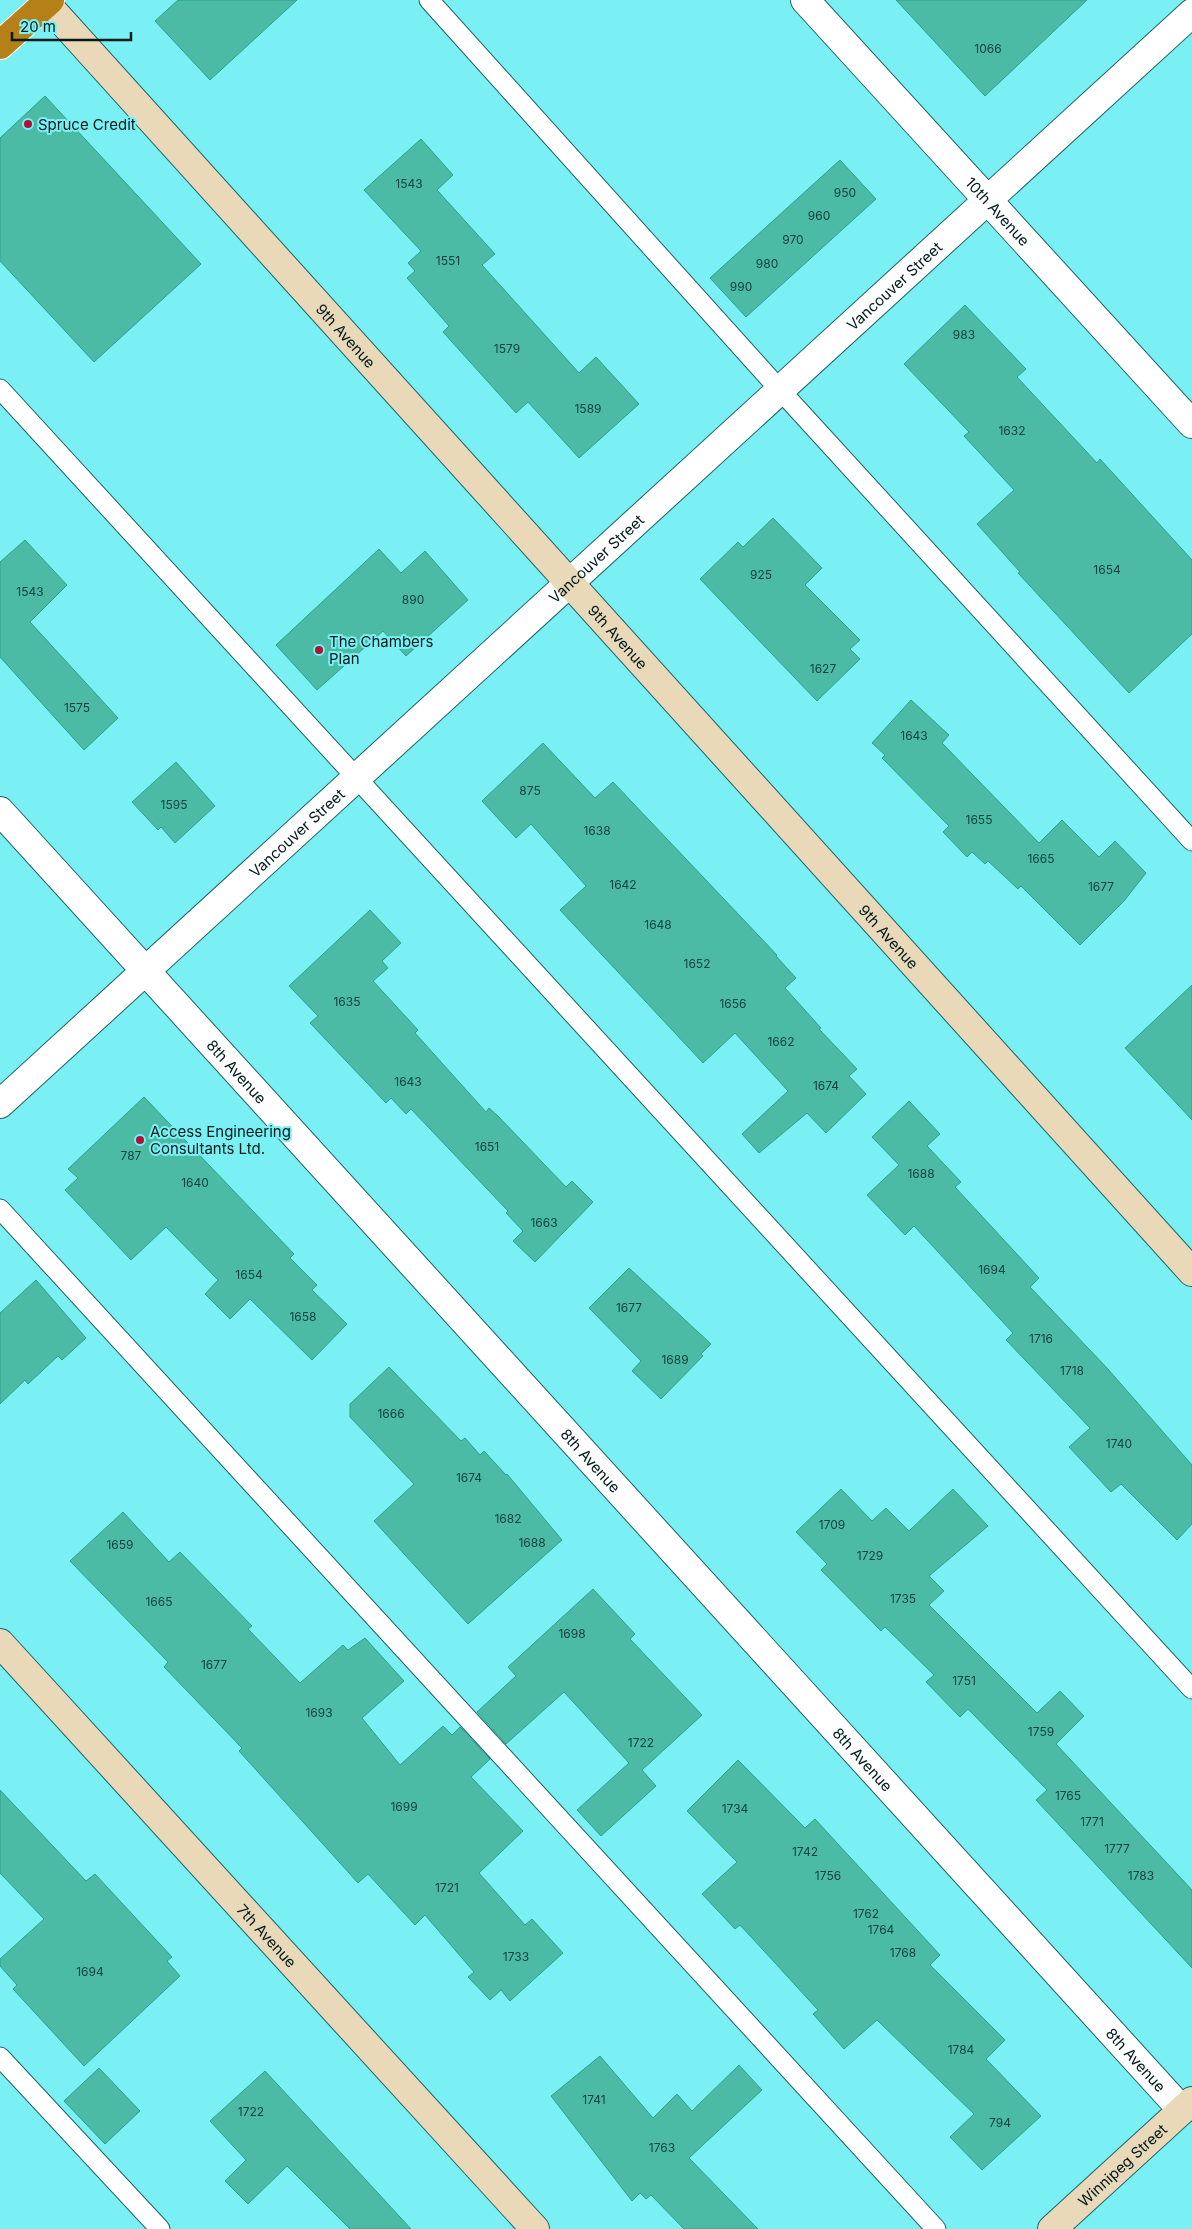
<svg xmlns="http://www.w3.org/2000/svg" width="1192" height="2229" viewBox="0 0 1192 2229" font-family="Inter,sans-serif">
<style>
.building{fill:#4bbba5;stroke:#2aa28c}
.lines{fill:none;stroke-linecap:round;stroke-linejoin:round}
.lane-casing{stroke:#216264;stroke-width:21}
.street-casing{stroke:#216264;stroke-width:30}
.secondary-casing{stroke:#216264;stroke-width:30}
.highway-casing{stroke:#fff;stroke-width:30}
.lane{stroke:#fff;stroke-width:19}
.street{stroke:#fff;stroke-width:28}
.secondary{stroke:#e9d9b9;stroke-width:28}
.highway{stroke:#b58017;stroke-width:28}
.poi-dot{fill:#aa1334;stroke:#7af0f4;stroke-width:2}
.labels{text-anchor:middle;dominant-baseline:central;stroke-width:4;stroke-linejoin:round;paint-order:stroke}
.number-label{font-size:12px;fill:#14433e}
.poi-label{font-size:15px;fill:#011b1b;stroke:#7af0f4;text-anchor:start}
.street-label{font-size:15px;fill:#011b1b;stroke:#7af0f4}
</style>
<rect width="100%" height="100%" fill="#7af0f4"/>
<g class="building">
<path d="M 178,0 L 297,0 L 210,80 L 155,21 Z"/>
<path d="M 896,0 L 1087,0 L 985,96 Z"/>
<path d="M 45,96 L 201,264 L 94,362 L 0,261 L 0,138 Z"/>
<path d="M 421,139 L 453,175 L 437,190 L 495,254 L 482,265 L 579,373 L 596,357 L 639,404 L 579,458 L 528,402 L 516,413 L 443,332 L 449,326 L 407,278 L 415,271 L 408,263 L 421,251 L 364,190 Z"/>
<path d="M 840,160 L 876,199 L 746,317 L 710,278 Z"/>
<path d="M 965,305 L 1026,369 L 1017,377 L 1097,463 L 1100,459 L 1192,560 L 1192,634 L 1129,693 L 1018,573 L 1020,572 L 977,524 L 1014,490 L 964,436 L 969,432 L 904,364 Z"/>
<path d="M 773,518 L 822,568 L 805,585 L 860,640 L 850,649 L 860,659 L 817,701 L 700,579 L 738,542 L 743,547 Z"/>
<path d="M 25,540 L 67,585 L 30,622 L 118,718 L 84,750 L 0,657 L 0,562 Z"/>
<path d="M 379,549 L 401,573 L 425,551 L 468,600 L 406,656 L 383,631 L 317,690 L 276,645 Z"/>
<path d="M 911,700 L 949,735 L 942,743 L 1039,843 L 1062,820 L 1099,857 L 1115,841 L 1146,873 L 1124,901 L 1080,945 L 1021,886 L 1018,889 L 988,861 L 985,864 L 972,852 L 967,857 L 943,832 L 949,826 L 882,758 L 885,755 L 872,743 Z"/>
<path d="M 543,743 L 595,798 L 613,782 L 777,955 L 776,956 L 796,978 L 785,988 L 821,1028 L 819,1029 L 857,1069 L 849,1076 L 866,1094 L 826,1133 L 807,1113 L 759,1153 L 742,1134 L 788,1091 L 735,1033 L 703,1063 L 560,910 L 586,886 L 531,824 L 516,838 L 482,801 Z"/>
<path d="M 176,762 L 215,806 L 175,843 L 161,827 L 158,830 L 132,802 Z"/>
<path d="M 370,910 L 401,943 L 382,961 L 388,968 L 373,981 L 418,1030 L 415,1033 L 486,1112 L 489,1108 L 498,1116 L 566,1187 L 572,1181 L 593,1202 L 535,1262 L 513,1241 L 523,1231 L 506,1213 L 508,1211 L 411,1109 L 406,1114 L 391,1098 L 386,1103 L 310,1023 L 318,1016 L 289,986 Z"/>
<path d="M 1192,985 L 1192,1120 L 1125,1048 Z"/>
<path d="M 144,1097 L 294,1254 L 290,1258 L 317,1285 L 312,1290 L 347,1324 L 312,1360 L 250,1299 L 230,1319 L 205,1294 L 218,1280 L 166,1227 L 131,1260 L 65,1190 L 78,1178 L 68,1169 Z"/>
<path d="M 909,1101 L 940,1134 L 927,1146 L 961,1182 L 955,1187 L 1039,1278 L 1030,1287 L 1107,1368 L 1192,1465 L 1192,1524 L 1177,1540 L 1121,1484 L 1111,1492 L 1069,1447 L 1090,1428 L 1006,1340 L 1013,1333 L 914,1226 L 905,1235 L 867,1195 L 899,1165 L 872,1137 Z"/>
<path d="M 629,1268 L 711,1344 L 701,1354 L 703,1356 L 661,1399 L 632,1371 L 641,1361 L 589,1308 Z"/>
<path d="M 36,1280 L 86,1338 L 62,1360 L 58,1356 L 28,1384 L 25,1380 L 0,1404 L 0,1313 Z"/>
<path d="M 389,1367 L 461,1441 L 465,1438 L 480,1455 L 484,1451 L 506,1475 L 507,1474 L 562,1540 L 468,1624 L 374,1521 L 414,1484 L 350,1417 L 350,1404 Z"/>
<path d="M 841,1489 L 872,1521 L 886,1508 L 909,1531 L 953,1489 L 988,1526 L 929,1576 L 944,1591 L 929,1605 L 1037,1713 L 1060,1691 L 1084,1716 L 1056,1744 L 1192,1890 L 1192,1968 L 1036,1800 L 1047,1790 L 968,1709 L 960,1717 L 926,1682 L 934,1675 L 885,1627 L 881,1631 L 821,1570 L 827,1564 L 796,1532 Z"/>
<path d="M 123,1512 L 169,1562 L 180,1552 L 252,1626 L 248,1629 L 300,1683 L 343,1645 L 348,1650 L 365,1638 L 404,1681 L 362,1718 L 400,1765 L 443,1726 L 452,1735 L 460,1727 L 490,1759 L 471,1777 L 523,1831 L 479,1873 L 525,1925 L 532,1919 L 563,1953 L 510,2001 L 501,1990 L 490,2000 L 468,1977 L 474,1972 L 425,1915 L 415,1925 L 368,1874 L 358,1883 L 239,1751 L 242,1748 L 164,1667 L 168,1662 L 70,1561 Z"/>
<path d="M 593,1589 L 635,1634 L 630,1639 L 702,1715 L 642,1770 L 656,1786 L 601,1836 L 577,1810 L 629,1763 L 564,1692 L 506,1744 L 477,1712 L 516,1676 L 508,1667 Z"/>
<path d="M 738,1760 L 805,1828 L 815,1819 L 940,1955 L 930,1965 L 1005,2040 L 986,2059 L 1041,2116 L 982,2170 L 950,2137 L 974,2114 L 877,2020 L 844,2049 L 813,2014 L 818,2010 L 776,1964 L 740,1925 L 735,1929 L 702,1894 L 737,1862 L 687,1811 Z"/>
<path d="M 0,1790 L 86,1881 L 95,1874 L 172,1957 L 167,1961 L 180,1976 L 84,2066 L 13,1989 L 17,1985 L 0,1966 L 0,1959 L 44,1919 L 0,1873 Z"/>
<path d="M 600,2056 L 653,2118 L 677,2094 L 692,2111 L 739,2065 L 762,2090 L 689,2158 L 758,2229 L 684,2229 L 651,2195 L 646,2199 L 640,2193 L 632,2201 L 551,2096 Z"/>
<path d="M 99,2068 L 140,2111 L 105,2144 L 64,2101 Z"/>
<path d="M 265,2071 L 342,2154 L 411,2229 L 350,2229 L 287,2166 L 248,2204 L 225,2181 L 246,2160 L 210,2121 Z"/>
</g>
<g class="lines">
<defs>
<g id="lane">
<path d="M 429,0 L 780,390 L 1192,841"/>
<path d="M 0,389 L 1192,1689"/>
<path d="M 0,1209 L 936,2229"/>
<path d="M 0,2057 L 160,2229"/>
</g>
<g id="street">
<path id="s1" d="M 805,0 L 1192,424"/>
<path id="s2" d="M 0,811 L 1182,2110"/>
<path id="s3" d="M 0,1104 L 1192,13"/>
</g>
<g id="secondary">
<path id="s4" d="M 43,0 L 1192,1272"/>
<path id="s5" d="M 0,1643 L 535,2229"/>
<path id="s6" d="M 1052,2229 L 1192,2101"/>
</g>
<path id="highway" d="M 0,45 L 50,0"/>
</defs>
<use href="#lane" class="lane-casing"/>
<use href="#street" class="street-casing"/>
<use href="#secondary" class="secondary-casing"/>
<use href="#highway" class="highway-casing"/>
<use href="#lane" class="lane"/>
<use href="#street" class="street"/>
<use href="#secondary" class="secondary"/>
<use href="#highway" class="highway"/>
</g>
<g class="poi-dot">
<circle cx="28" cy="124" r="5"/>
<circle cx="319" cy="650" r="5"/>
<circle cx="140" cy="1140" r="5"/>
</g>
<g class="labels">
<g class="number-label">
<text x="988" y="48">1066</text>
<text x="409" y="183">1543</text>
<text x="845" y="192">950</text>
<text x="819" y="215">960</text>
<text x="793" y="239">970</text>
<text x="448" y="260">1551</text>
<text x="767" y="263">980</text>
<text x="741" y="286">990</text>
<text x="964" y="334">983</text>
<text x="507" y="348">1579</text>
<text x="588" y="408">1589</text>
<text x="1012" y="430">1632</text>
<text x="1107" y="569">1654</text>
<text x="761" y="574">925</text>
<text x="30" y="591">1543</text>
<text x="413" y="599">890</text>
<text x="823" y="668">1627</text>
<text x="77" y="707">1575</text>
<text x="914" y="735">1643</text>
<text x="530" y="790">875</text>
<text x="174" y="804">1595</text>
<text x="979" y="819">1655</text>
<text x="597" y="830">1638</text>
<text x="1041" y="858">1665</text>
<text x="623" y="884">1642</text>
<text x="1101" y="886">1677</text>
<text x="658" y="924">1648</text>
<text x="697" y="963">1652</text>
<text x="347" y="1001">1635</text>
<text x="733" y="1003">1656</text>
<text x="781" y="1041">1662</text>
<text x="408" y="1081">1643</text>
<text x="826" y="1085">1674</text>
<text x="487" y="1146">1651</text>
<text x="131" y="1155">787</text>
<text x="921" y="1173">1688</text>
<text x="195" y="1182">1640</text>
<text x="544" y="1222">1663</text>
<text x="992" y="1269">1694</text>
<text x="249" y="1274">1654</text>
<text x="629" y="1307">1677</text>
<text x="303" y="1316">1658</text>
<text x="1041" y="1338">1716</text>
<text x="675" y="1359">1689</text>
<text x="1072" y="1370">1718</text>
<text x="391" y="1413">1666</text>
<text x="1119" y="1443">1740</text>
<text x="469" y="1477">1674</text>
<text x="508" y="1518">1682</text>
<text x="832" y="1524">1709</text>
<text x="532" y="1542">1688</text>
<text x="120" y="1544">1659</text>
<text x="870" y="1555">1729</text>
<text x="903" y="1598">1735</text>
<text x="159" y="1601">1665</text>
<text x="572" y="1633">1698</text>
<text x="214" y="1664">1677</text>
<text x="964" y="1680">1751</text>
<text x="319" y="1712">1693</text>
<text x="1041" y="1731">1759</text>
<text x="641" y="1742">1722</text>
<text x="1068" y="1795">1765</text>
<text x="404" y="1806">1699</text>
<text x="735" y="1808">1734</text>
<text x="1092" y="1821">1771</text>
<text x="1117" y="1848">1777</text>
<text x="805" y="1851">1742</text>
<text x="828" y="1875">1756</text>
<text x="1141" y="1875">1783</text>
<text x="447" y="1887">1721</text>
<text x="866" y="1913">1762</text>
<text x="881" y="1929">1764</text>
<text x="903" y="1952">1768</text>
<text x="516" y="1956">1733</text>
<text x="90" y="1971">1694</text>
<text x="961" y="2049">1784</text>
<text x="594" y="2099">1741</text>
<text x="251" y="2111">1722</text>
<text x="1000" y="2122">794</text>
<text x="662" y="2147">1763</text>
</g>
<g class="poi-label">
<text x="38" y="124">Spruce Credit</text>
<text x="329" y="641">The Chambers<tspan x="329" dy="17">Plan</tspan></text>
<text x="150" y="1131">Access Engineering<tspan x="150" dy="17">Consultants Ltd.</tspan></text>
</g>
<g class="street-label">
<text stroke="none"><textPath href="#s1" startOffset="286">10th Avenue</textPath></text>
<text stroke="none"><textPath href="#s3" startOffset="1212">Vancouver Street</textPath></text>
<text stroke="none"><textPath href="#s4" startOffset="452">9th Avenue</textPath></text>
<text stroke="none"><textPath href="#s3" startOffset="808">Vancouver Street</textPath></text>
<text stroke="none"><textPath href="#s4" startOffset="858">9th Avenue</textPath></text>
<text stroke="none"><textPath href="#s3" startOffset="402">Vancouver Street</textPath></text>
<text stroke="none"><textPath href="#s4" startOffset="1262">9th Avenue</textPath></text>
<text stroke="none"><textPath href="#s2" startOffset="352">8th Avenue</textPath></text>
<text stroke="none"><textPath href="#s2" startOffset="878">8th Avenue</textPath></text>
<text stroke="none"><textPath href="#s2" startOffset="1282">8th Avenue</textPath></text>
<text stroke="none"><textPath href="#s5" startOffset="396">7th Avenue</textPath></text>
<text stroke="none"><textPath href="#s2" startOffset="1688">8th Avenue</textPath></text>
<text stroke="none"><textPath href="#s6" startOffset="95">Winnipeg Street</textPath></text>
</g>
</g>
<path d="M12 32v8h119v-8" fill="none" stroke="#011b1b" stroke-width="2.5"/>
<text x="20" y="32" font-size="15" fill="#011b1b" stroke="#7af0f4" stroke-width="4" paint-order="stroke">20 m</text>
</svg>
